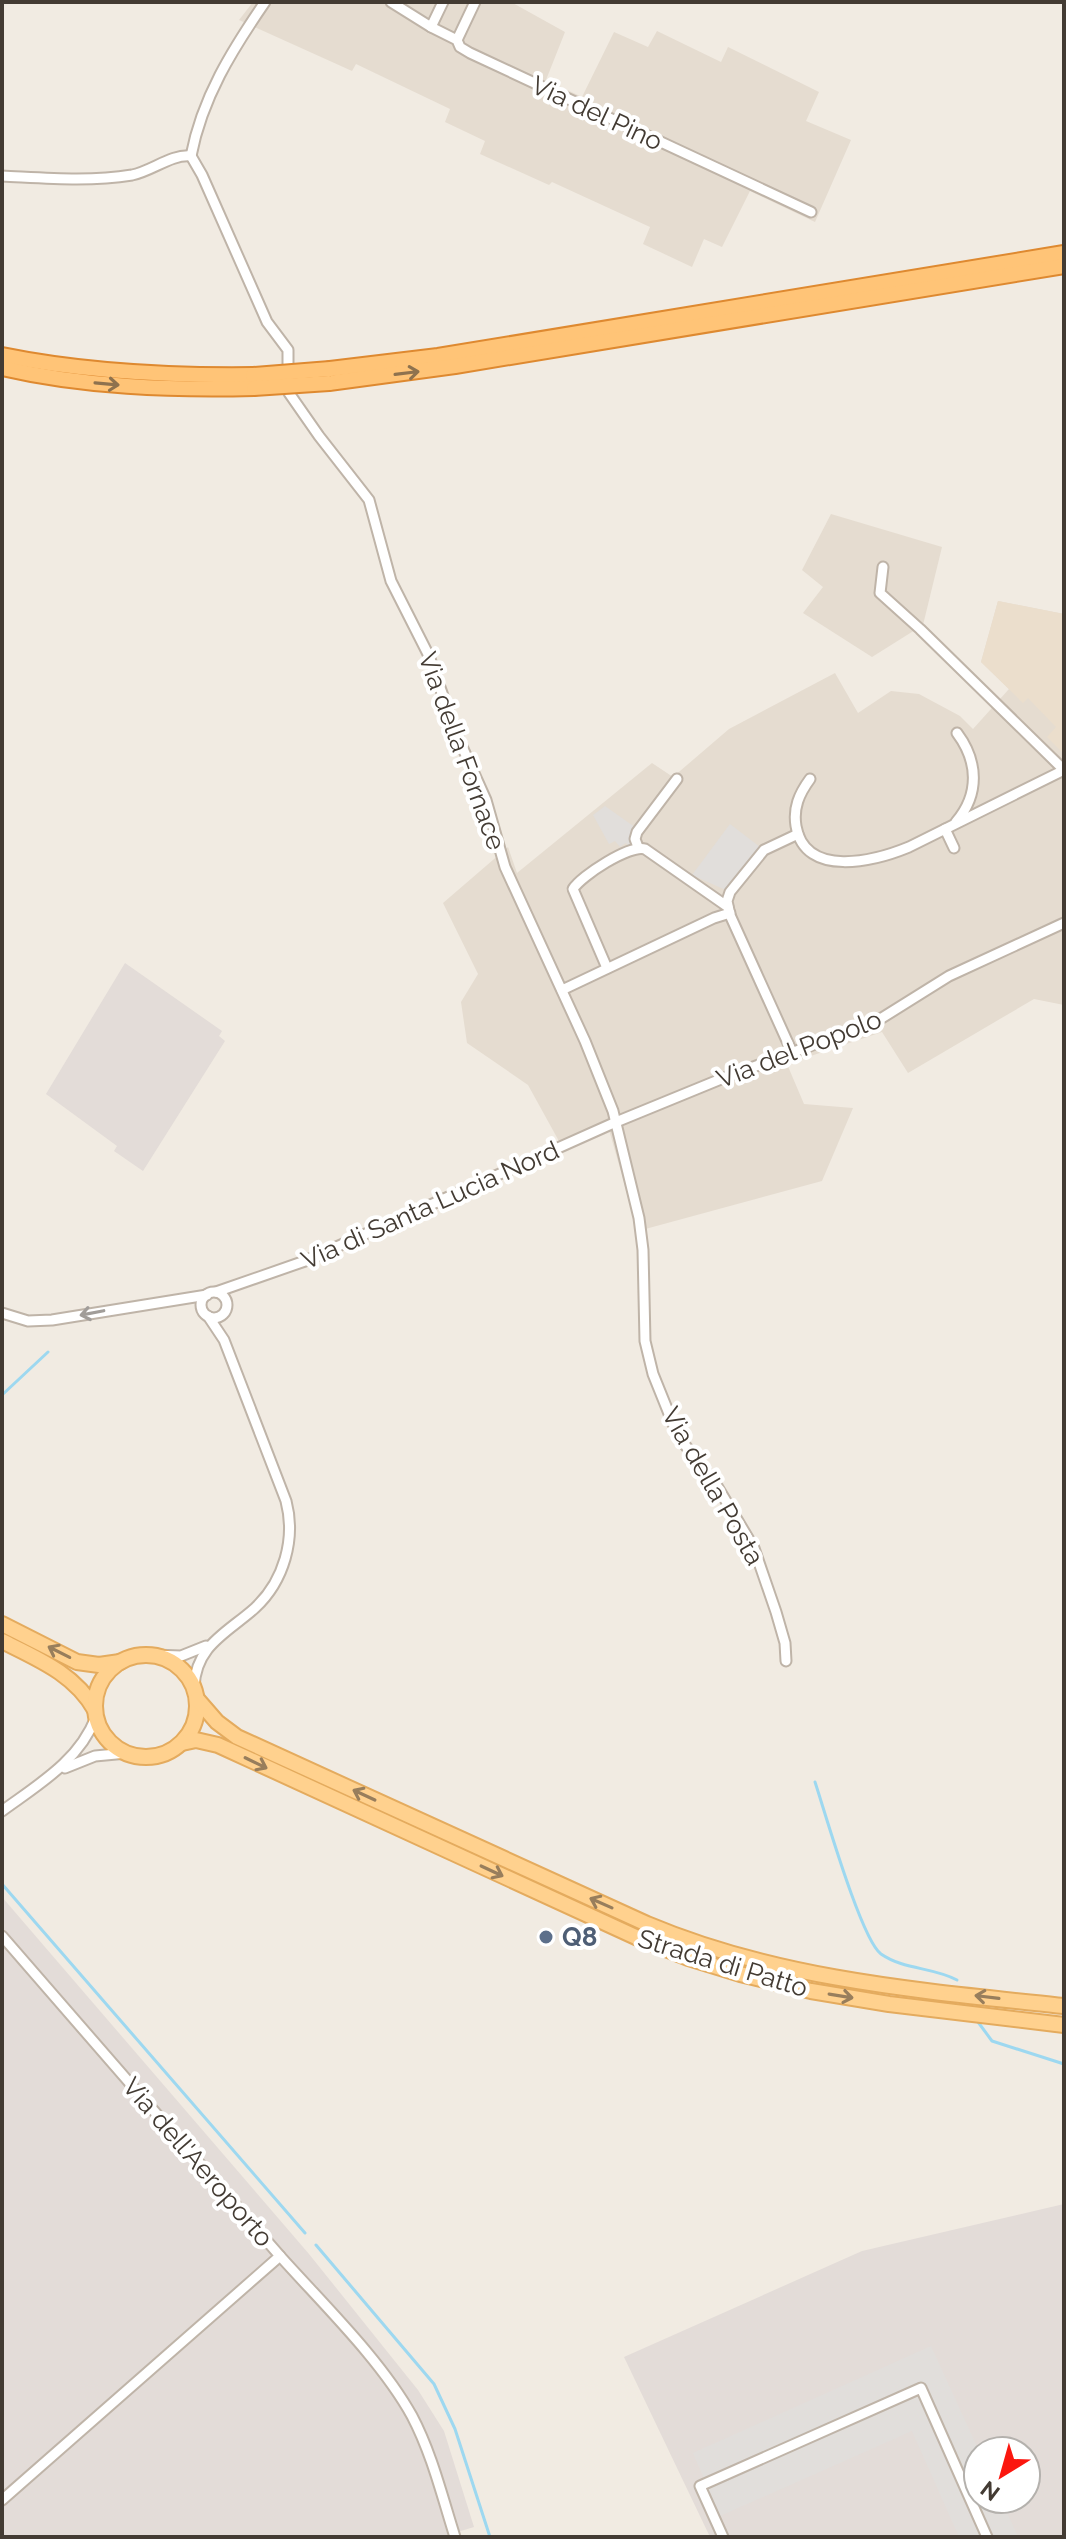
<svg xmlns="http://www.w3.org/2000/svg" width="1066" height="2539" viewBox="0 0 1066 2539" font-family="Raleway,sans-serif">
<style>
.residential{fill:#e5dcd0}
.industrial{fill:#e3dcd8;fill-rule:evenodd}
.education{fill:#ebdecc}
.parking{fill:#e1dedb}
.lines{fill:none;stroke-linecap:round;stroke-linejoin:round}
.stream{stroke:#9dd8f0;stroke-width:3}
.minor-casing{stroke:#bfb4a8;stroke-width:13}
.primary-casing{stroke:#e4ab5e;stroke-width:18}
.trunk-casing{stroke:#de8930;stroke-width:18}
.minor{stroke:#fff;stroke-width:9}
.primary{stroke:#ffd18e;stroke-width:14}
.trunk{stroke:#ffc477;stroke-width:14}
.trunk-bridge-casing{stroke:#de8930;stroke-width:18;stroke-linecap:butt}
.trunk-bridge{stroke:#ffc477;stroke-width:14}
.oneway{stroke:#8e724e}
.oneway2{stroke:#a19d99}
.oneway3{stroke:#987e5c}
.service-dot{fill:#5c6f8a;stroke:#fff;stroke-width:3}
.labels{text-anchor:middle;dominant-baseline:central;stroke-width:8;stroke-linejoin:round;paint-order:stroke}
.street-label{font-size:26px;fill:#433b33;stroke:#fff}
.service-label{font-size:26px;font-weight:bold;fill:#4e5e75;stroke:#fff;text-anchor:start}
</style>
<rect width="100%" height="100%" fill="#f1ebe2"/>
<g class="residential">
<path d="M 253,2 L 511,2 L 565,32 L 546,80 L 582,97 L 614,32 L 648,47 L 657,31 L 721,62 L 728,47 L 819,92 L 806,121 L 851,140 L 815,222 L 750,191 L 722,247 L 704,239 L 692,267 L 643,244 L 650,227 L 552,182 L 549,185 L 480,154 L 485,141 L 445,122 L 450,109 L 356,64 L 352,71 L 239,20 Z"/>
<path d="M 831,514 L 942,547 L 923,625 L 872,657 L 803,613 L 823,587 L 802,570 Z"/>
<path d="M 998,601 L 1064,614 L 1064,1005 L 1034,999 L 908,1073 L 882,1032 L 787,1064 L 804,1104 L 853,1108 L 822,1181 L 638,1231 L 607,1123 L 560,1143 L 528,1085 L 467,1043 L 461,1002 L 478,974 L 443,903 L 508,847 L 517,873 L 652,763 L 673,777 L 729,729 L 835,673 L 858,713 L 891,691 L 919,694 L 960,716 L 973,729 L 1009,689 L 981,662 Z"/>
</g>
<g class="industrial">
<path d="M 125,963 L 222,1031 L 219,1036 L 225,1041 L 143,1171 L 114,1151 L 117,1146 L 46,1094 Z"/>
<path d="M 2,1897 L 309,2254 L 418,2390 L 444,2431 L 474,2527 L 441,2537 L 2,2537 Z"/>
<path d="M 1064,2204 L 1064,2537 L 710,2537 L 624,2357 L 862,2251 ZM 978,2451 L 1026,2451 L 1026,2499 L 978,2499 Z"/>
</g>
<path class="education" d="M 998,601 L 1064,614 L 1064,754 L 1047,737 L 1056,727 L 1028,698 L 1023,703 L 981,662 Z"/>
<g class="parking">
<path d="M 605,806 L 639,830 L 636,843 L 631,849 L 626,843 L 620,847 L 615,841 L 609,844 L 593,815 Z"/>
<path d="M 730,824 L 764,850 L 730,892 L 692,875 Z"/>
<path d="M 931,2346 L 979,2451 L 978,2499 L 1001,2499 L 1018,2537 L 959,2537 L 912,2431 L 720,2516 L 693,2453 Z"/>
</g>
<g class="lines">
<g class="stream">
<path d="M 2,1395 L 48,1352"/>
<path d="M 815,1782 C 825,1812 861,1939 881,1954 C 904,1970 933,1967 957,1980"/>
<path d="M 2,1884 L 305,2233"/>
<path d="M 978,2022 L 992,2041 L 1064,2064"/>
<path d="M 316,2245 L 434,2384 L 455,2429 L 490,2537"/>
</g>
<defs>
<g id="minor">
<path d="M 391,2 L 431,27 L 457,40 L 460,47 L 470,53 L 811,212"/>
<path d="M 431,27 L 443,2"/>
<path d="M 457,40 L 475,2"/>
<path d="M 191,156 L 202,175 L 267,322 L 288,350 L 288,364"/>
<path d="M 191,156 C 202,98 232,50 265,2"/>
<path d="M 2,176 C 45,178 89,182 132,175 C 152,171 171,154 191,156"/>
<path d="M 289,393 L 319,436 L 369,500 L 391,581 L 429,656 L 456,733 L 486,800 L 505,867 L 585,1041 L 613,1111 L 639,1218 L 643,1250 L 645,1341 L 653,1374 L 678,1436 L 717,1486 L 754,1548 L 776,1612 L 785,1643 L 786,1661"/>
<path d="M 883,567 L 880,593 L 920,629 L 1064,770"/>
<path d="M 810,779 C 799,794 793,808 796,826 C 805,879 875,861 909,847 L 1064,770"/>
<path d="M 956,822 C 980,794 978,761 957,733"/>
<path d="M 945,829 L 954,848"/>
<path d="M 638,847 L 635,839 L 637,832 L 677,779"/>
<path d="M 607,968 L 573,889 C 581,876 630,844 645,849 L 728,907"/>
<path d="M 562,990 L 714,918 L 730,913"/>
<path d="M 792,1052 L 730,915 L 727,901 L 730,892 L 764,850 L 798,834"/>
<path d="M 216,1292 L 305,1261 L 616,1122 L 721,1079 L 877,1021 L 949,976 L 1064,923"/>
<circle cx="214" cy="1305" r="13"/>
<path d="M 2,1313 L 28,1321 L 52,1320 L 207,1295"/>
<path d="M 154,1655 L 181,1656 L 206,1646"/>
<path d="M 194,1687 C 196,1645 227,1633 255,1608 C 284,1581 296,1539 286,1501 L 224,1340 L 208,1316"/>
<path d="M 65,1768 L 95,1756 L 127,1753"/>
<path d="M 2,1811 C 39,1784 79,1761 96,1717"/>
<path d="M 2,1936 L 280,2256 L 2,2500"/>
<path d="M 280,2256 C 323,2304 381,2360 412,2416 C 432,2454 442,2496 455,2537"/>
<path d="M 723,2537 L 700,2486 L 921,2388 L 987,2537"/>
</g>
<g id="primary">
<path d="M 2,1624 L 77,1662 L 99,1665 L 120,1662"/>
<path d="M 2,1641 C 38,1659 75,1674 95,1710"/>
<circle cx="146" cy="1706" r="51"/>
<path d="M 197,1699 L 217,1722 L 237,1737 L 647,1924 C 780,1980 922,1991 1064,2006"/>
<path d="M 182,1743 L 196,1740 L 218,1745 L 638,1938 L 688,1958 L 740,1974 L 811,1991 L 889,2004 L 1064,2025"/>
</g>
<g id="trunk">
<path d="M 2,355 C 85,372 169,376 253,375"/>
<path d="M 2,368 C 84,387 170,390 254,388"/>
<path d="M 330,369 L 438,356 L 1064,253"/>
<path d="M 329,383 L 455,366 L 1064,266"/>
</g>
</defs>
<use href="#minor" class="minor-casing"/>
<use href="#primary" class="primary-casing"/>
<use href="#trunk" class="trunk-casing"/>
<use href="#minor" class="minor"/>
<use href="#primary" class="primary"/>
<use href="#trunk" class="trunk"/>
<defs>
<g id="trunk-bridge">
<path d="M 253,375 L 330,369"/>
<path d="M 254,388 L 329,383"/>
</g>
</defs>
<use href="#trunk-bridge" class="trunk-bridge-casing"/>
<use href="#trunk-bridge" class="trunk-bridge"/>
</g>
<defs><path id="oneway-shaft" d="M-6 0H5M1.5-3L5.5 0L1.5 3" fill="none" stroke-width="1.6" stroke-linecap="round" stroke-linejoin="round" transform="scale(2)"/></defs>
<g class="oneway">
<use href="#oneway-shaft" transform="translate(407 373) rotate(-7)"/>
<use href="#oneway-shaft" transform="translate(107 384) rotate(5)"/>
</g>
<use class="oneway2" href="#oneway-shaft" transform="translate(92 1313) rotate(169)"/>
<g class="oneway3">
<use href="#oneway-shaft" transform="translate(59 1652) rotate(-153)"/>
<use href="#oneway-shaft" transform="translate(256 1763) rotate(26)"/>
<use href="#oneway-shaft" transform="translate(364 1795) rotate(-155)"/>
<use href="#oneway-shaft" transform="translate(492 1871) rotate(25)"/>
<use href="#oneway-shaft" transform="translate(601 1903) rotate(-156)"/>
<use href="#oneway-shaft" transform="translate(841 1996) rotate(9)"/>
<use href="#oneway-shaft" transform="translate(987 1997) rotate(-173)"/>
</g>
<circle class="service-dot" cx="546" cy="1937" r="8"/>
<g class="labels">
<g class="street-label">
<text transform="translate(597 113) rotate(25)">Via del Pino</text>
<text transform="translate(462 751) rotate(70)">Via della Fornace</text>
<text transform="translate(799 1049) rotate(-21)">Via del Popolo</text>
<text transform="translate(430 1205) rotate(-24)">Via di Santa Lucia Nord</text>
<text transform="translate(713 1486) rotate(60)">Via della Posta</text>
<text transform="translate(723 1963) rotate(17)">Strada di Patto</text>
<text transform="translate(198 2162) rotate(49)">Via dell'Aeroporto</text>
</g>
<g class="service-label">
<text x="562" y="1937">Q8</text>
</g>
</g>
<rect width="1066" height="2539" fill="none" stroke="#433b33" stroke-width="8"/>
<g transform="translate(1002 2475) rotate(217)"><circle r="38" fill="#ffffff" stroke="#b4b1ad" stroke-width="2"/>
<path d="M0-6L14 30L0 20L-14 30Z" fill="#fb170f"/>
<text y="-12" font-size="22" font-weight="bold" text-anchor="middle" fill="#433b33">N</text>
</g>
</svg>
